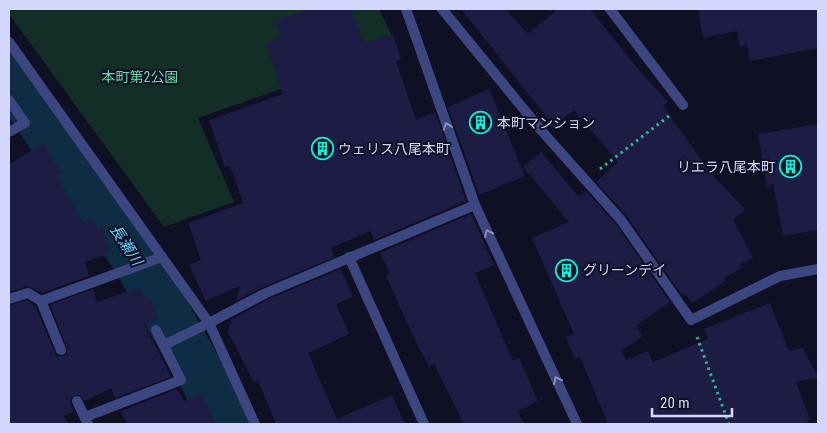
<svg xmlns="http://www.w3.org/2000/svg" width="827" height="433" viewBox="0 0 827 433" font-family="'Roboto Condensed','Noto Sans JP',sans-serif">
<style>
.green{fill:#132e27}
.lines{fill:none;stroke-linecap:round;stroke-linejoin:round}
.river{stroke:#0e2c44;stroke-width:48}
.building{fill:#1c1c44}
.path{stroke:#33b291;stroke-width:3;stroke-dasharray:2.5 4;stroke-linecap:butt}
.service{stroke:#3c4781;stroke-width:10}
.minor{stroke:#3c4781;stroke-width:10}
.oneway{stroke:#888fbf}
.labels{text-anchor:middle;dominant-baseline:central;stroke-width:4;stroke-linejoin:round;paint-order:stroke}
.park-label{font-size:14px;fill:#62dba5;stroke:#0f1024}
.poi-label{font-size:14px;fill:#d4d7fd;stroke:#0f1024;text-anchor:start}
.water-label{font-size:15px;font-style:italic;fill:#66d3f9;stroke:#0f1024}
</style>
<rect width="100%" height="100%" fill="#0f1024"/>
<path class="green" d="M 9,9 L 379,9 L 398,48 L 198,118 L 234,202 L 164,227 L 9,14 Z"/>
<g class="lines">
<path class="river" d="M 9,76 L 134,256 L 206,383 L 225,424"/>
</g>
<g class="building">
<path d="M 311,9 L 352,9 L 364,43 L 393,34 L 401,59 L 396,61 L 416,120 L 435,112 L 466,201 L 374,240 L 370,231 L 331,248 L 335,257 L 263,287 L 236,301 L 240,286 L 206,301 L 189,265 L 201,260 L 188,223 L 243,203 L 230,166 L 225,167 L 209,120 L 283,94 L 266,43 L 281,37 L 275,21 Z"/>
<path d="M 461,9 L 505,9 L 528,34 L 558,9 L 590,9 L 638,69 L 668,102 L 663,106 L 713,176 L 745,209 L 733,220 L 753,258 L 740,265 L 742,268 L 724,278 L 726,281 L 692,303 L 684,293 L 682,295 L 626,215 L 596,182 L 618,162 L 574,110 L 554,126 Z"/>
<path d="M 698,9 L 818,9 L 818,48 L 750,61 L 747,45 L 740,47 L 737,31 L 703,38 Z"/>
<path d="M 489,89 L 525,176 L 479,195 L 448,107 Z"/>
<path d="M 818,124 L 818,230 L 783,236 L 773,183 L 767,188 L 758,134 Z"/>
<path d="M 44,143 L 61,173 L 57,176 L 83,222 L 93,219 L 97,228 L 102,227 L 111,253 L 85,262 L 89,276 L 42,293 L 28,286 L 9,292 L 9,164 Z"/>
<path d="M 541,152 L 579,197 L 586,191 L 616,224 L 670,302 L 637,325 L 642,337 L 621,351 L 626,360 L 648,351 L 653,362 L 708,339 L 704,329 L 770,303 L 789,351 L 803,348 L 818,377 L 818,378 L 796,382 L 810,419 L 807,420 L 809,424 L 608,424 L 580,357 L 575,359 L 566,337 L 574,334 L 532,238 L 569,222 L 523,167 Z"/>
<path d="M 471,214 L 494,265 L 475,273 L 513,361 L 519,358 L 538,401 L 518,411 L 524,424 L 464,424 L 434,364 L 429,367 L 413,336 L 386,276 L 390,274 L 380,253 Z"/>
<path d="M 341,269 L 353,297 L 336,304 L 349,334 L 308,353 L 337,419 L 392,395 L 405,424 L 276,424 L 258,381 L 254,383 L 228,332 L 232,319 L 269,299 Z"/>
<path d="M 141,287 L 147,301 L 151,300 L 158,319 L 144,324 L 171,377 L 115,398 L 111,388 L 85,401 L 80,395 L 74,395 L 70,400 L 73,412 L 64,416 L 68,424 L 9,424 L 9,306 L 27,300 L 35,306 L 55,353 L 57,356 L 63,356 L 67,354 L 67,348 L 50,305 L 93,289 L 97,302 Z"/>
<path d="M 177,389 L 184,401 L 201,393 L 216,424 L 127,424 L 121,411 Z"/>
</g>
<g class="lines">
<g class="path">
<path d="M 600,169 L 669,116"/>
<path d="M 697,337 L 729,424"/>
</g>
<g class="service">
<path d="M 9,299 L 28,293 L 41,301 L 61,350"/>
<path d="M 164,345 L 209,323"/>
</g>
<g class="minor">
<path d="M 406,9 L 475,205 L 577,424"/>
<path d="M 442,9 L 540,129 L 621,220 L 691,320 L 780,276 L 818,269"/>
<path d="M 610,9 L 683,105"/>
<path d="M 9,42 L 209,323 L 255,424"/>
<path d="M 9,100 L 25,123 L 9,132"/>
<path d="M 349,257 L 424,424"/>
<path d="M 41,301 L 162,257"/>
<path d="M 209,323 L 266,293 L 475,205"/>
<path d="M 77,401 L 88,424"/>
<path d="M 85,417 L 181,380 L 156,330"/>
</g>
</g>
<defs><path id="oneway-chevron" d="M-2-3.5L2.5 0L-2 3.5" fill="none" stroke-width="1.6" stroke-linecap="round" stroke-linejoin="round" transform="scale(1.25)"/></defs>
<g class="oneway">
<use href="#oneway-chevron" transform="translate(447 126) rotate(-109)"/>
<use href="#oneway-chevron" transform="translate(488 233) rotate(-115)"/>
<use href="#oneway-chevron" transform="translate(557 380) rotate(-115)"/>
</g>
<defs>
<symbol id="building-ring" viewBox="-11 -11 22 22"><circle r="9.5" fill="#0f1024" stroke="#09f4dd" stroke-width="1.5"/><path d="M-4-6H4V6H1V3H-1V6H-4ZM-2.5-4.3h1.7v1.8h-1.7ZM.8-4.3h1.7v1.8H.8ZM-2.5-1h1.7V.8h-1.7ZM.8-1h1.7V.8H.8Z" fill="#09f4dd"/></symbol>
</defs>
<g fill-rule="evenodd">
<use href="#building-ring" x="468" y="110" width="25" height="25"/>
<use href="#building-ring" x="310" y="136" width="25" height="25"/>
<use href="#building-ring" x="778" y="154" width="25" height="25"/>
<use href="#building-ring" x="554" y="258" width="25" height="25"/>
</g>
<g class="labels">
<g class="park-label">
<text x="140" y="77">本町第2公園</text>
</g>
<g class="poi-label">
<text x="497" y="123">本町マンション</text>
<text x="338" y="149">ウェリス八尾本町</text>
<text x="775" y="167" text-anchor="end">リエラ八尾本町</text>
<text x="583" y="270">グリーンデイ</text>
</g>
<g class="water-label">
<text transform="translate(126 245) rotate(57)">長瀬川</text>
</g>
</g>
<rect width="827" height="433" fill="none" stroke="#d4d7fd" stroke-width="20"/>
<path d="M652 408v8h80v-8" fill="none" stroke="#d4d7fd" stroke-width="2.5"/>
<text x="660" y="408" font-size="15" fill="#d4d7fd" stroke="#0f1024" stroke-width="4" paint-order="stroke">20 m</text>
</svg>
